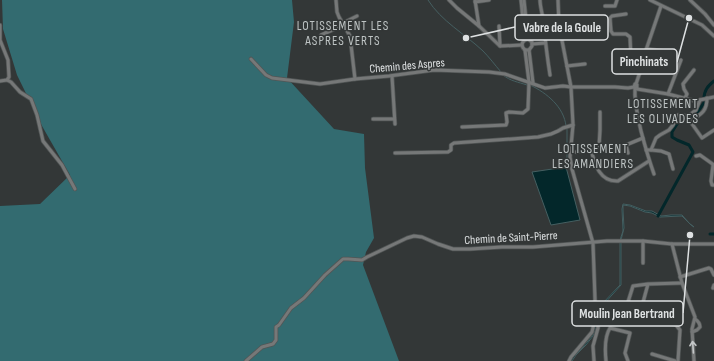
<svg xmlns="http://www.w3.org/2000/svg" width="714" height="361" viewBox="0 0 714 361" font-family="'Sofia Sans Condensed',sans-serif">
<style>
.green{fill:#336b70}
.water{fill:#03272a;stroke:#455f61}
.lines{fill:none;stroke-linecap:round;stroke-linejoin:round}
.stream{stroke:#455f61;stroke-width:1}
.canal{stroke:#03272a;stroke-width:3}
.minor-casing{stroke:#525656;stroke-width:4.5}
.minor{stroke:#767878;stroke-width:3}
.oneway{stroke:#c4c7c8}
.labels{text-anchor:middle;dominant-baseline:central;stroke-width:3;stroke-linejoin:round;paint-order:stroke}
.street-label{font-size:12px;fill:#dee1e2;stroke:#333737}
.neighbourhood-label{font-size:13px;letter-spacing:1px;fill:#bec4c4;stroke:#333737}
.leader{fill:none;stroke:#dee1e2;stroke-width:1.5}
.callout-dot{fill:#dee1e2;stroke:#333737;stroke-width:1.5}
.callout{fill:#333737;stroke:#dee1e2;stroke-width:1.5}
.callout-label{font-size:13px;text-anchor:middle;font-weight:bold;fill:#dee1e2}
</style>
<rect width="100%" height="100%" fill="#333737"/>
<path class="green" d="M 2,0 L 292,0 L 294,22 L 287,78 L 334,129 L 364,134 L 365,168 L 374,238 L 366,252 L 363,265 L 399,361 L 0,361 L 0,206 L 40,204 L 70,175 L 42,126 L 17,75 L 3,29 Z"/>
<g class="water">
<path d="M 566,167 L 580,220 L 551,225 L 532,172 Z"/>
<path d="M 623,204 L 630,205 L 646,211 L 652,211 L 661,216 L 671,215 L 682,215 L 690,224 L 694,227 L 690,224 L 682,216 L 660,217 L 652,213 L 645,212 L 630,206 L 623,205 L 623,210 L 624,228 L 621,240 L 621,285 L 603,305 L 601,318 L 597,325 L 593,336 L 586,345 L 576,355 L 572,361 L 571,361 L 573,357 L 583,347 L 592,336 L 596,323 L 600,317 L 602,304 L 620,285 L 620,240 L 623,231 L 622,209 Z"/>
</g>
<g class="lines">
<g class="stream">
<path d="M 428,0 C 441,21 465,34 483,51 C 489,57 495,65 501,72"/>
<path d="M 503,75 C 510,81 518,82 527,85"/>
<path d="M 530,85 C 547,93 564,107 566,126"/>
<path d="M 564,167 L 567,157 L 567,128"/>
</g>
<g class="canal">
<path d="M 704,99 C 704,90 708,86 714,81"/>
<path d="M 658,216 L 693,152 L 689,145 L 677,140 L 672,137 L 672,132 L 677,124 L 682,119 L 695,115 L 704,103 L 704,100"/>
<path d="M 710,234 L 714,234"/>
</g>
<defs>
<g id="minor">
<path d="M 336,0 L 337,12 L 339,17 L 350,36 L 355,79"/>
<path d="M 449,0 L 457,8 L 479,26 L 500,46 L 522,45"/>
<path d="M 475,0 L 479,26"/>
<path d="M 521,0 L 525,40 C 521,43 521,46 525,50 L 529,50 L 532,46 L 532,42 L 528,39 L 525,40"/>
<path d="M 524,0 L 528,39"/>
<path d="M 540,0 C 540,6 542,12 543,19 C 545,38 547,56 550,75"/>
<path d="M 558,0 L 559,25 L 571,87 L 573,125 L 570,157 L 572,169 L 593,243 L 595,299 L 595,319 L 598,324 L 598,328 L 593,346 L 594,361"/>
<path d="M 650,0 L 702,25 L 714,36"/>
<path d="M 690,0 L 705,14 L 714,25"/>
<path d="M 475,2 L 489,0"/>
<path d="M 605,6 L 615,6 L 617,0"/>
<path d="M 626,14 L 612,16 L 610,18 L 611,31 L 613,34 L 626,34 L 630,37 L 631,59 L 640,64 L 641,69 L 636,84"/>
<path d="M 343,23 L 357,16"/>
<path d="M 0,25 L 0,40 L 8,60 L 9,77 L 7,80 L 0,81"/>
<path d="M 499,26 L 500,46"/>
<path d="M 321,35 L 344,25"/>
<path d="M 562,37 L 575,37 L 589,32"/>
<path d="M 532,44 L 545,43"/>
<path d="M 647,49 L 662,51"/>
<path d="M 529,50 L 533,83"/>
<path d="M 645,53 L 661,6"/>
<path d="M 251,59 L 266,75 L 272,78 L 320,84 L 355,79 L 389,76 L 434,70 L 489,72 L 505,74 L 545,88 L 563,86 L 571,87 L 615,87 L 628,88 L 634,87 L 635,84 L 637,85 L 636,88 L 634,87"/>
<path d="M 567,66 L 585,64"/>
<path d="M 392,76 L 395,124"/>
<path d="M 7,80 L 11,82 L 20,92 L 31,99 L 37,115 L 43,141 L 62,165 L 75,189"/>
<path d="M 637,87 L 637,89 L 668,94 L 695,101 L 714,97"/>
<path d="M 635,88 C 634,103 638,117 641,131 C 645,146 649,160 654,174"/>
<path d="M 668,94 L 681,60"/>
<path d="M 685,98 L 687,94 L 684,89 L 683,84 L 694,70"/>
<path d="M 707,98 C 707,112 701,114 690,121 L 702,138 L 714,130"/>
<path d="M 600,112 L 600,130 L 599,147 L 591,150 C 595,165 600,182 618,181 L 649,161"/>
<path d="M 373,119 L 394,119"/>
<path d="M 462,127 L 506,125 L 507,122 L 506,113 L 509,112 L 523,113 L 528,109 L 529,82 L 525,50"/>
<path d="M 646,150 L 651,150 L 656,138 L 660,135 L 669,130 L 673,125 L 678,115 L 688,116 L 691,114 L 696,110 L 700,100"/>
<path d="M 651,150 L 661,151 L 669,154 L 673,169"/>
<path d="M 576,152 L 591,150"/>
<path d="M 395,153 L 448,152 L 451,150 L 451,145 L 454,143 L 538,137 L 551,134 L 558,131 L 563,128 L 573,125"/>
<path d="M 628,153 L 626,145 L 643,138"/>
<path d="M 696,156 L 700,155 L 714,165"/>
<path d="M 713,165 L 711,181 L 712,185 L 714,185"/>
<path d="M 672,244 L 682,283 L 695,317 L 692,329 L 694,361"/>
<path d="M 643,263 L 643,241"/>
<path d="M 680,277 L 709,268 L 711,269 L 714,275"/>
<path d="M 648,284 L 642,306 L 640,307 L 630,305 L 628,302 L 633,286 L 648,284 L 682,283"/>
<path d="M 713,288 L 714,285"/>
<path d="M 668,323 L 676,325 L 680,330 L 678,361"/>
<path d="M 692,332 L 697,330 L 700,327 C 700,323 698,321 695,319"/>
<path d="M 652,354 L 675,361"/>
<path d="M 246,361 L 262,347 L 273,344 L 276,340 L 276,327 L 279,325 L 291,308 L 304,298 L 325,275 L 343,259 L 348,259 L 362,260 L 367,257 L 407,238 L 414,236 L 422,237 L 438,244 L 453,249 L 470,249 L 502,247 L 533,247 L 607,241 L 643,241 L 672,244 L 714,244"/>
<path d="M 569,361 L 571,357 L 592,332 L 595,319"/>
<path d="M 606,361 C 605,351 604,337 610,328 L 630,333 L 625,353 L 628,361"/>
</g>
</defs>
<use href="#minor" class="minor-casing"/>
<use href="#minor" class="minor"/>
</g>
<defs><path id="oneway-shaft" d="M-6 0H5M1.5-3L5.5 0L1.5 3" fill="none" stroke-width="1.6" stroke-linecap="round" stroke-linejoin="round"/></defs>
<use class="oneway" href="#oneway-shaft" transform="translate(693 347) rotate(-94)"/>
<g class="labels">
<g class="street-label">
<text transform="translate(407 66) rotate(-5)">Chemin des Aspres</text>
<text transform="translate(511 238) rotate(-3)">Chemin de Saint-Pierre</text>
</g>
<g class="neighbourhood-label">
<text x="343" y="26">LOTISSEMENT LES<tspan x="343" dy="15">ASPRES VERTS</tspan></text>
<text x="663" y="104">LOTISSEMENT<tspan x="663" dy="15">LES OLIVADES</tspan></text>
<text x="593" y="149">LOTISSEMENT<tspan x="593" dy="15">LES AMANDIERS</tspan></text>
</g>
</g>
<path class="leader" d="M466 38L515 27M689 18L677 62M690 235L683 313"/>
<g class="callout-dot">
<circle cx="466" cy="38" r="4"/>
<circle cx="689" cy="18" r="4"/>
<circle cx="690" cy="235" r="4"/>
</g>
<g class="callout">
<rect x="515" y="15" width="93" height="25" rx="4"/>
<rect x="612" y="49" width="65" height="25" rx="4"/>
<rect x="572" y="301" width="111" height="25" rx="4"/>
</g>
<g class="callout-label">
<text x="562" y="32">Vabre de la Goule</text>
<text x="644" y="66">Pinchinats</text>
<text x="627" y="318">Moulin Jean Bertrand</text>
</g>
</svg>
